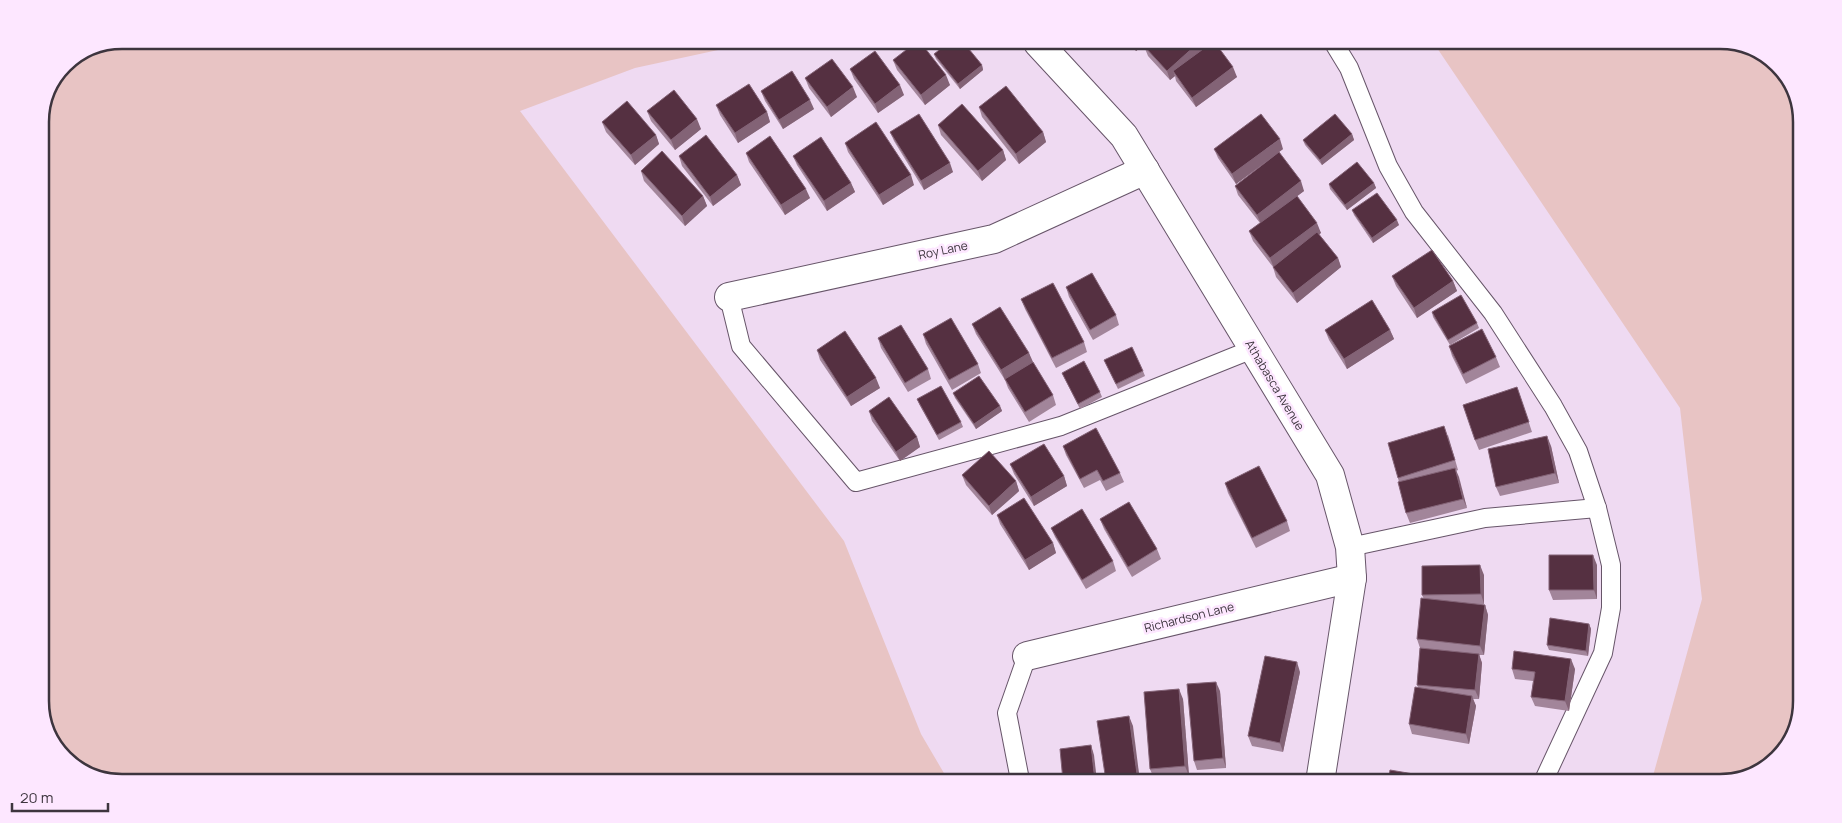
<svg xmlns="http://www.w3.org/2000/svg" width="1842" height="823" viewBox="0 0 1842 823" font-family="Manrope,sans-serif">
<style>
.green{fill:#e8c4c4}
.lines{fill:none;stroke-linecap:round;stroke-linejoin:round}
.service-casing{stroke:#675569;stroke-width:20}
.minor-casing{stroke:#675569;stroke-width:30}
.service{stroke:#fff;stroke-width:18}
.minor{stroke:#fff;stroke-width:28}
.wall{fill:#a2859a}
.shaded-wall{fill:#836376}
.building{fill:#553041;stroke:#836376}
.labels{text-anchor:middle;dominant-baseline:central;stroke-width:5;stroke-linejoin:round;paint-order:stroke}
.street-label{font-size:12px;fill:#3d353e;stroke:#fde7ff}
.rim{fill:none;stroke:#3d353e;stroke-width:2.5}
</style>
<rect width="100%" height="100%" fill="#efdaf2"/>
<g class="green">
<path d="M 121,40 L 755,42 L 635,68 L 520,111 L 844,541 L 921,734 L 948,780 L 90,777 L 57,751 L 40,707 L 40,116 L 64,64 Z"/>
<path d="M 1435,45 L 1752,46 L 1785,72 L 1802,116 L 1796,733 L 1766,769 L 1721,783 L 1651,783 L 1702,599 L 1680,408 Z"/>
</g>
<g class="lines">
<defs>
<g id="service">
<path d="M 1335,45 L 1349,68 L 1388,166 L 1414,212 L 1493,313 L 1553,406 L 1578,451 L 1597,508 L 1611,565 L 1611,608 L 1603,653 L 1543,782"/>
<path d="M 729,297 L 741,346 L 856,482 L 1061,426 L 1253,349"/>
<path d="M 1350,547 L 1485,518 L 1597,508"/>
<path d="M 1020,780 L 1007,713 L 1027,656"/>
</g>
<g id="minor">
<path d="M 1038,43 L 1124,136 L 1330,475 L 1350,547 L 1352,578 L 1320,782"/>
<path d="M 729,297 L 994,239 L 1145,170"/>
<path d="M 1027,656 L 1352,578"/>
</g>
</defs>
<use href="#service" class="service-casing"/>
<use href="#minor" class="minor-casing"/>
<use href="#service" class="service"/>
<use href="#minor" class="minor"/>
</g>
<g class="wall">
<path d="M 1129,44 L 1145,44 L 1136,51 Z"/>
<path d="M 1209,44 L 1237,77 L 1196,107 L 1176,81 L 1175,76 L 1170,80 L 1148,56 L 1144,46 Z"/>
<path d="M 934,54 L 982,65 L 983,70 L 960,89 L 936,59 Z"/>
<path d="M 893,60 L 950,85 L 925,105 L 897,70 Z"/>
<path d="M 850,69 L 904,95 L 878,113 L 854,79 Z"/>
<path d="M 805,78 L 857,97 L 831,117 L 809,88 Z"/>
<path d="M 761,91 L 814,109 L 783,129 L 765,101 Z"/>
<path d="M 716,105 L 767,112 L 770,122 L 738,143 L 720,115 Z"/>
<path d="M 979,107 L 1043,132 L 1046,142 L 1019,164 L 982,117 Z"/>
<path d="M 647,111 L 701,129 L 675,150 L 651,121 Z"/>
<path d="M 602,122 L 656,135 L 659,144 L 635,165 L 606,132 Z"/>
<path d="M 938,125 L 1003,150 L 1006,160 L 982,181 L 941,135 Z"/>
<path d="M 890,132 L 953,172 L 924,190 L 894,141 Z"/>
<path d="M 1352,134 L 1354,140 L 1322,165 L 1305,145 L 1303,140 Z"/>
<path d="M 845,143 L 914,185 L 883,205 L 848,152 Z"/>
<path d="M 1214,149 L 1283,149 L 1279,152 L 1304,191 L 1297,196 L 1321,233 L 1319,234 L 1338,258 L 1341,267 L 1297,303 L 1276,277 L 1273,267 L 1253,241 L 1249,231 L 1260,223 L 1238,195 L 1235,186 L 1273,157 L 1236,184 L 1218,158 Z"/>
<path d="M 746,153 L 810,198 L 785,215 L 749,162 Z"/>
<path d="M 679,156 L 737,175 L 741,185 L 713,206 L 682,166 Z"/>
<path d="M 793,156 L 851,183 L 855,192 L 827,211 L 797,165 Z"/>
<path d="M 641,171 L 703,196 L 707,206 L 685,226 L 644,181 Z"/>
<path d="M 1374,183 L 1376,188 L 1347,210 L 1330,189 L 1329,184 Z"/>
<path d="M 1352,210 L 1399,225 L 1373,243 L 1354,215 Z"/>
<path d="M 1392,276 L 1453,281 L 1457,291 L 1417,318 L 1396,286 Z"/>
<path d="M 1066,287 L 1116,315 L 1119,325 L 1093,340 L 1069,297 Z"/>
<path d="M 1021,299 L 1084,342 L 1087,352 L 1056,368 L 1025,309 Z"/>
<path d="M 1432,312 L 1477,323 L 1479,328 L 1450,345 L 1433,317 Z"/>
<path d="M 972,324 L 1029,353 L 1032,362 L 1053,395 L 1056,405 L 1029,422 L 1008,388 L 1005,380 L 976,334 Z"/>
<path d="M 1325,330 L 1390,330 L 1394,339 L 1347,369 L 1329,340 Z"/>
<path d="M 923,334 L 978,364 L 981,373 L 952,390 L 926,344 Z"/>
<path d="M 878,338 L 928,369 L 931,379 L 908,392 L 881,348 Z"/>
<path d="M 1449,346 L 1496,357 L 1500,367 L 1466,384 L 1452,356 Z"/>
<path d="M 817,350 L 880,388 L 851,406 L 820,360 Z"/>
<path d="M 1104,360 L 1143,371 L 1145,376 L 1118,389 Z"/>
<path d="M 1062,373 L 1100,392 L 1102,397 L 1080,409 Z"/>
<path d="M 1517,387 L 1532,432 L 1479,450 L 1475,440 Z"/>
<path d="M 953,393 L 1000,406 L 1002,411 L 976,429 L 955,398 Z"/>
<path d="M 917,399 L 961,422 L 963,427 L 939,440 L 919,404 Z"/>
<path d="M 869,411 L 917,437 L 920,447 L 900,461 L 872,421 Z"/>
<path d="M 1448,435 L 1458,470 L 1456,471 L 1467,508 L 1410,523 L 1406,513 L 1398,478 Z"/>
<path d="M 1063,446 L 1120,473 L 1124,482 L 1106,491 L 1100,480 L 1084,488 L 1066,455 Z"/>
<path d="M 1551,446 L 1559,483 L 1500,496 L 1496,487 Z"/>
<path d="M 1010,464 L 1064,476 L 1067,486 L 1034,506 L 1014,474 Z"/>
<path d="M 962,475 L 1016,481 L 1019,491 L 992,515 L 966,485 Z"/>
<path d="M 1225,483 L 1287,521 L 1290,531 L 1256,548 L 1228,493 Z"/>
<path d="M 997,515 L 1053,543 L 1056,553 L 1029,570 L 1000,524 Z"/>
<path d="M 1100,519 L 1157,549 L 1161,559 L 1132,577 L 1104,529 Z"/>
<path d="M 1051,528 L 1113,561 L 1116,571 L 1086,589 L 1055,537 Z"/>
<path d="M 1597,565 L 1597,599 L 1553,600 L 1549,590 Z"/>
<path d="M 1484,575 L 1484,604 L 1472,604 L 1485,605 L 1488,615 L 1484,655 L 1479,655 L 1482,663 L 1479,699 L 1473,699 L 1476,706 L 1469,744 L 1412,734 L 1409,724 L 1418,687 L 1417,685 L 1420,648 L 1417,639 L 1424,599 L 1422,595 Z"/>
<path d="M 1589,624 L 1591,629 L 1588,656 L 1549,650 L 1547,645 Z"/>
<path d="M 1512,669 L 1575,669 L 1569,711 L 1535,706 L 1531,697 L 1533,681 L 1515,679 Z"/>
<path d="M 1300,672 L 1283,752 L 1252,746 L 1248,736 Z"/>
<path d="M 1220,691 L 1226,768 L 1197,770 L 1194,761 Z"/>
<path d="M 1183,699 L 1189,776 L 1154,779 L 1150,769 Z"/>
</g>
<g class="shaded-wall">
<path d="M 1133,44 L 1145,44 L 1136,51 Z"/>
<path d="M 1197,44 L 1209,44 L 1209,45 L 1173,71 L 1175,76 L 1170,80 L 1167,71 Z"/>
<path d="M 982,65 L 983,70 L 960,89 L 958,84 Z"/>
<path d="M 1233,67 L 1237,77 L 1196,107 L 1192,98 Z"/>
<path d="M 946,75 L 950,85 L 925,105 L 921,95 Z"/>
<path d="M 900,85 L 904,95 L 878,113 L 875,104 Z"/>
<path d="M 853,87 L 857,97 L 831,117 L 827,107 Z"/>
<path d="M 810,100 L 814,109 L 783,129 L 779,120 Z"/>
<path d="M 767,112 L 770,122 L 738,143 L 735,133 Z"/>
<path d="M 697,119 L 701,129 L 675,150 L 671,140 Z"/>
<path d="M 1043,132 L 1046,142 L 1019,164 L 1016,154 Z"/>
<path d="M 1352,134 L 1354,140 L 1322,165 L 1320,160 Z"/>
<path d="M 656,135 L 659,144 L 635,165 L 631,155 Z"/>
<path d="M 1280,139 L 1283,149 L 1236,184 L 1232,174 Z"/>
<path d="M 1003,150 L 1006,160 L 982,181 L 978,171 Z"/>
<path d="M 950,163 L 953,172 L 924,190 L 921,181 Z"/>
<path d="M 737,175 L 741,185 L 713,206 L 710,197 Z"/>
<path d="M 911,175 L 914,185 L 883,205 L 879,195 Z"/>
<path d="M 1301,181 L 1304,191 L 1261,224 L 1257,215 Z"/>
<path d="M 851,183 L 855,192 L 827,211 L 824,201 Z"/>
<path d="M 1374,183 L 1376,188 L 1347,210 L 1345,205 Z"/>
<path d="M 806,189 L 810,198 L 785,215 L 781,205 Z"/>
<path d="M 703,196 L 707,206 L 685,226 L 682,216 Z"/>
<path d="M 1397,220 L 1399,225 L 1373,243 L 1372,238 Z"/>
<path d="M 1317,223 L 1321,233 L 1274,268 L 1270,258 Z"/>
<path d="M 1338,258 L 1341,267 L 1297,303 L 1293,293 Z"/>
<path d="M 1453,281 L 1457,291 L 1417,318 L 1414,308 Z"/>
<path d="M 1390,330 L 1394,339 L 1347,369 L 1344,359 Z"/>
<path d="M 1029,353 L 1033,362 L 1005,380 L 1001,370 Z"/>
<path d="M 876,378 L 880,388 L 851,406 L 847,397 Z"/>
<path d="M 1000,406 L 1002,411 L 976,429 L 974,424 Z"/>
<path d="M 1547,436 L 1551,446 L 1559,483 L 1555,473 Z"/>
<path d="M 917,437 L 920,447 L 900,461 L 896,452 Z"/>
<path d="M 1455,468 L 1459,477 L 1467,508 L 1463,499 Z"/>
<path d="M 1064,476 L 1067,486 L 1034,506 L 1031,497 Z"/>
<path d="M 1016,481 L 1019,491 L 992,515 L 989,506 Z"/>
<path d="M 1053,543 L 1056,553 L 1029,570 L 1025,560 Z"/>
<path d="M 1593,555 L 1597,565 L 1597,599 L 1594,590 Z"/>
<path d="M 1480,565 L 1484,575 L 1484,604 L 1481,594 Z"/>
<path d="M 1485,605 L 1488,615 L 1484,655 L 1480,646 Z"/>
<path d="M 1589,624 L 1591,629 L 1588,656 L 1586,651 Z"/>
<path d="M 1479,654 L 1482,663 L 1479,699 L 1475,690 Z"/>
<path d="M 1571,659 L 1575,669 L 1569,711 L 1565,701 Z"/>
<path d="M 1297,662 L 1300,672 L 1283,752 L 1280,743 Z"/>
<path d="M 1216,682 L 1220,691 L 1226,768 L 1223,758 Z"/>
<path d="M 1179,689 L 1183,699 L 1189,776 L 1185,766 Z"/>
<path d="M 1472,696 L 1476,706 L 1469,744 L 1466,734 Z"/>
<path d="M 1129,716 L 1133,726 L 1140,781 L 1138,781 Z"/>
<path d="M 1091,745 L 1094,755 L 1097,781 L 1095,781 Z"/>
</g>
<g class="building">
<path d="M 915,43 L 921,43 L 946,75 L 921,95 L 893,60 Z"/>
<path d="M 948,43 L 964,43 L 982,65 L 958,84 L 934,54 Z"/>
<path d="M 1147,44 L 1197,44 L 1167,71 L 1144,46 Z"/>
<path d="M 1210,44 L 1216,44 L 1233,67 L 1192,98 L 1173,71 Z"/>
<path d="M 875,51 L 900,85 L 875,104 L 850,69 Z"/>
<path d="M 832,59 L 853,87 L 827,107 L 805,78 Z"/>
<path d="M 792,71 L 810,100 L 779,120 L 761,91 Z"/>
<path d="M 749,84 L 767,112 L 735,133 L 716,105 Z"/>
<path d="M 1006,86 L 1043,132 L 1016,154 L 979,107 Z"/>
<path d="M 674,90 L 697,119 L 671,140 L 647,111 Z"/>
<path d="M 627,101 L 656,135 L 631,155 L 602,122 Z"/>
<path d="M 962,104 L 1003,150 L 978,171 L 938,125 Z"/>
<path d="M 919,114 L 950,163 L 921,181 L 890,132 Z"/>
<path d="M 1261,114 L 1280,139 L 1232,174 L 1214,149 Z"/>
<path d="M 1335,114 L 1352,134 L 1320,160 L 1303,140 Z"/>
<path d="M 876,122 L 911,175 L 879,195 L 845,143 Z"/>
<path d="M 706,135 L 737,175 L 710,197 L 679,156 Z"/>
<path d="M 770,136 L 806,189 L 781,205 L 746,153 Z"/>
<path d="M 821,137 L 851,183 L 824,201 L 793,156 Z"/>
<path d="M 662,151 L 703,196 L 682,216 L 641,171 Z"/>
<path d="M 1279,152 L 1301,181 L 1257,215 L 1235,186 Z"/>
<path d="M 1357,162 L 1374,183 L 1345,205 L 1329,184 Z"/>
<path d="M 1377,193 L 1397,220 L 1372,238 L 1352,210 Z"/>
<path d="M 1297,196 L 1317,223 L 1270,258 L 1249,231 Z"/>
<path d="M 1317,232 L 1338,258 L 1293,293 L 1273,267 Z"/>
<path d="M 1432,250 L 1453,281 L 1414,308 L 1392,276 Z"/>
<path d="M 1092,273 L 1116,315 L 1090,330 L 1066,287 Z"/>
<path d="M 1053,283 L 1084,342 L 1052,358 L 1021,299 Z"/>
<path d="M 1461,295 L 1477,323 L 1448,340 L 1432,312 Z"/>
<path d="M 1372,300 L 1390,330 L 1344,359 L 1325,330 Z"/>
<path d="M 1000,307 L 1029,353 L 1001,370 L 972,324 Z"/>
<path d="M 951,318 L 978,364 L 949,380 L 923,334 Z"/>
<path d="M 901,325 L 928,369 L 905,383 L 878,338 Z"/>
<path d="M 1482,329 L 1496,357 L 1463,374 L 1449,346 Z"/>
<path d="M 845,331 L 876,378 L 847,397 L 817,350 Z"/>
<path d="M 1132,347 L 1143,371 L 1116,384 L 1104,360 Z"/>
<path d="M 1084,361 L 1100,392 L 1078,404 L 1062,373 Z"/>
<path d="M 1033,362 L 1053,395 L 1025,412 L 1005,379 Z"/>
<path d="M 979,376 L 1000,406 L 974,424 L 953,393 Z"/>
<path d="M 941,386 L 961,422 L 937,435 L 917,399 Z"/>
<path d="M 1517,387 L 1529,422 L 1475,440 L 1463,405 Z"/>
<path d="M 889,397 L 917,437 L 896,452 L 869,411 Z"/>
<path d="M 1444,426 L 1455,460 L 1398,478 L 1388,443 Z"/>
<path d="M 1096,428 L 1120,473 L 1103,481 L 1097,470 L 1080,479 L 1063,446 Z"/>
<path d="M 1547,436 L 1555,473 L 1496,487 L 1488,449 Z"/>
<path d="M 1044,444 L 1064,476 L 1031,497 L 1010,464 Z"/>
<path d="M 989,451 L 1016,481 L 989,506 L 962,475 Z"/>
<path d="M 1259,466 L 1287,521 L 1252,538 L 1225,483 Z"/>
<path d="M 1455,468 L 1463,499 L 1406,513 L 1398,482 Z"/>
<path d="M 1024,498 L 1053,543 L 1025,560 L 997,515 Z"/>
<path d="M 1129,502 L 1157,549 L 1128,567 L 1100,519 Z"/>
<path d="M 1082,509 L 1113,561 L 1082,580 L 1051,528 Z"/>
<path d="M 1549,555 L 1593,555 L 1594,590 L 1549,590 Z"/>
<path d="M 1480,565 L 1481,594 L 1422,595 L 1422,566 Z"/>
<path d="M 1421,598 L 1485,605 L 1480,646 L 1417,639 Z"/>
<path d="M 1550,618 L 1589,624 L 1586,651 L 1547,645 Z"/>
<path d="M 1420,648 L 1479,654 L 1475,690 L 1417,685 Z"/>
<path d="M 1514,651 L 1571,659 L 1565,701 L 1531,697 L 1535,672 L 1512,669 Z"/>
<path d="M 1265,656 L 1297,662 L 1280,743 L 1248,736 Z"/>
<path d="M 1216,682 L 1223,758 L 1194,761 L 1187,684 Z"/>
<path d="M 1415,687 L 1472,696 L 1466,734 L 1409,724 Z"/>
<path d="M 1179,689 L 1185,766 L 1150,769 L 1144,692 Z"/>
<path d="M 1129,716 L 1138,781 L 1106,781 L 1097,721 Z"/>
<path d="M 1091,745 L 1095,781 L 1063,781 L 1060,749 Z"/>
<path d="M 1390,770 L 1455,781 L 1454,782 L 1388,782 Z"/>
</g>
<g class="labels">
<g class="street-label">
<text transform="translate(943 250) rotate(-12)">Roy Lane</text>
<text transform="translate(1275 385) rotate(59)">Athabasca Avenue</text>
<text transform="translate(1189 617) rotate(-14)">Richardson Lane</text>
</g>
</g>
<path d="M0 0H1842V823H0ZM122 49H1720A73 73 0 0 1 1793 122V701A73 73 0 0 1 1720 774H122A73 73 0 0 1 49 701V122A73 73 0 0 1 122 49Z" fill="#fde7ff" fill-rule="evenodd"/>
<path class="rim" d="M122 49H1720A73 73 0 0 1 1793 122V701A73 73 0 0 1 1720 774H122A73 73 0 0 1 49 701V122A73 73 0 0 1 122 49Z"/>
<path d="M12 803v8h96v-8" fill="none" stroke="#3d353e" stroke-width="2.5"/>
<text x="20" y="803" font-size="15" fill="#3d353e" stroke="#fde7ff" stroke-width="4" paint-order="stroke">20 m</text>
</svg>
